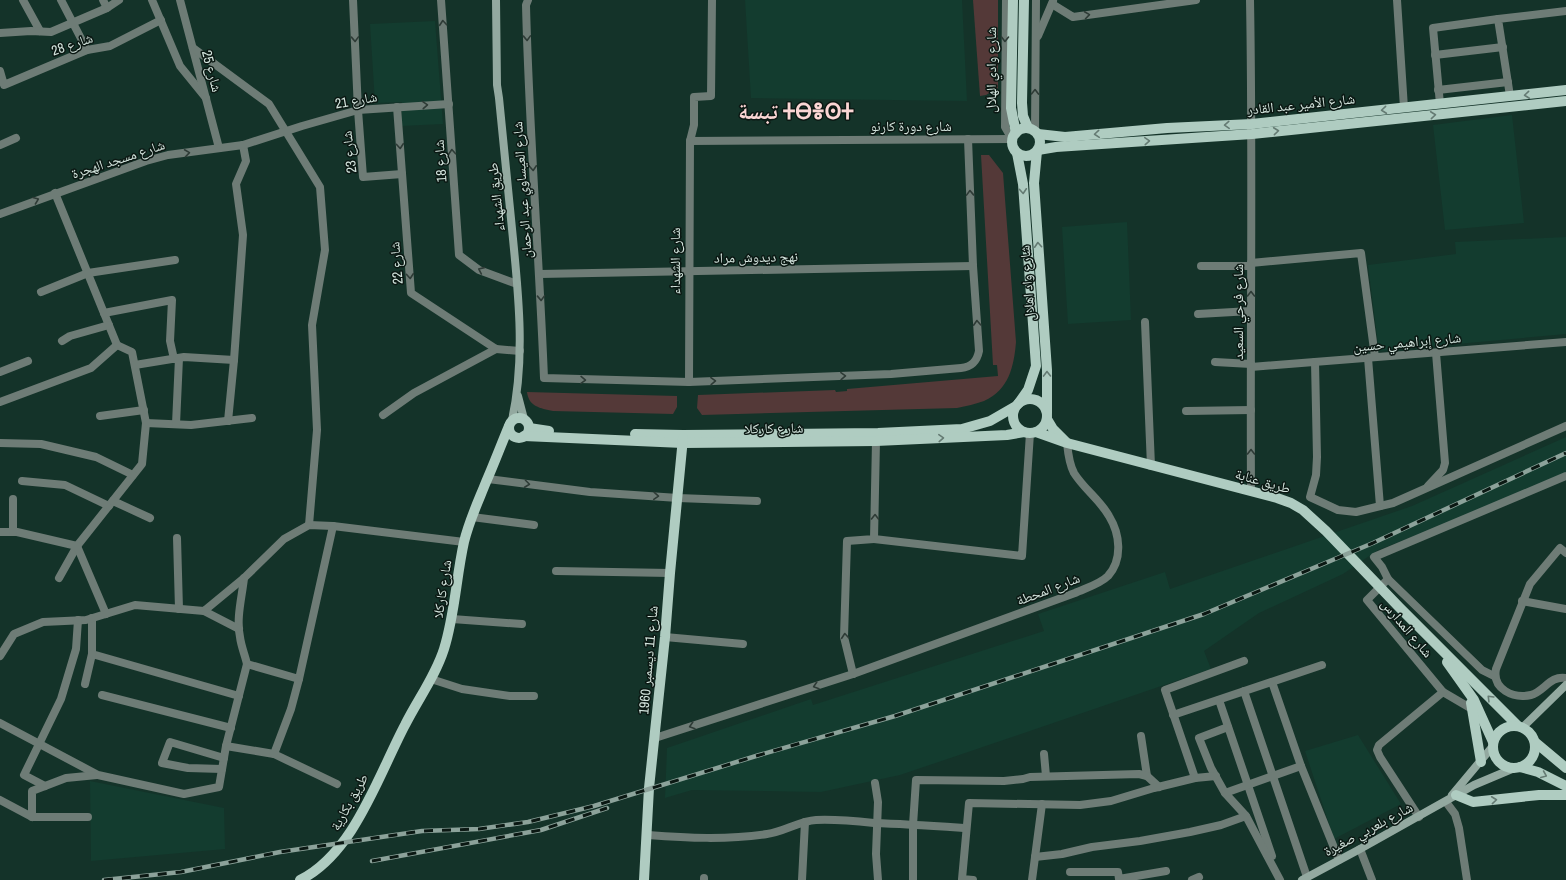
<svg xmlns="http://www.w3.org/2000/svg" width="1566" height="880" viewBox="0 0 1566 880" font-family="'Archivo Narrow','Noto Naskh Arabic','Noto Sans Tifinagh',sans-serif">
<style>
.built{fill:#133c2f}
.green{fill:#543938}
.lines{fill:none;stroke-linecap:round;stroke-linejoin:round}
.minor{stroke:#6e7c76;stroke-width:8}
.tertiary{stroke:#6e7c76;stroke-width:8}
.secondary{stroke:#93a9a0;stroke-width:8}
.primary{stroke:#afccc1;stroke-width:10}
.rail-casing{stroke:#8ca29a;stroke-width:4.5}
.rail{stroke:#0b1813;stroke-width:3;stroke-dasharray:9;stroke-linecap:butt}
.oneway{stroke:#2e3b36}
.oneway2{stroke:#657b73}
.labels{text-anchor:middle;dominant-baseline:central;stroke-width:3;stroke-linejoin:round;paint-order:stroke}
.street-label{font-size:14px;fill:#d3e4dd;stroke:#0b1813}
.town-label{font-size:22px;font-weight:bold;fill:#fad6d4;stroke:#0b1813}
</style>
<rect width="100%" height="100%" fill="#143329"/>
<g class="built">
<path d="M 745,0 L 962,0 L 967,101 L 751,98 Z"/>
<path d="M 435,21 L 443,124 L 401,126 L 402,102 L 375,103 L 370,24 Z"/>
<path d="M 1512,115 L 1524,223 L 1445,230 L 1433,125 Z"/>
<path d="M 1127,222 L 1131,320 L 1068,324 L 1062,227 Z"/>
<path d="M 1566,237 L 1566,334 L 1379,351 L 1368,265 L 1456,254 L 1455,242 Z"/>
<path d="M 1566,437 L 1566,478 L 1378,550 L 1343,574 L 1259,613 L 1204,651 L 1211,669 L 974,750 L 900,775 L 821,792 L 692,790 L 665,798 L 667,748 L 811,699 L 813,705 L 1044,631 L 1038,614 L 1165,572 L 1170,589 L 1412,506 Z"/>
<path d="M 1358,735 L 1401,804 L 1334,839 L 1305,751 Z"/>
<path d="M 90,781 L 224,808 L 225,849 L 91,861 Z"/>
</g>
<g class="green">
<path d="M 973,0 L 998,0 L 998,88 L 986,95 L 980,96 Z"/>
<path d="M 981,155 L 989,155 L 1003,173 L 1016,342 C 1014,366 1009,390 984,401 C 976,404 966,406 957,408 L 702,415 L 697,408 L 698,395 L 835,390 L 836,392 L 847,391 L 847,389 L 998,376 L 997,365 L 993,365 Z"/>
<path d="M 527,392 L 677,396 L 677,407 L 673,414 L 553,411 C 540,408 529,407 527,392 Z"/>
</g>
<g class="lines">
<g class="minor">
<path d="M 23,0 L 40,31"/>
<path d="M 61,0 L 87,50"/>
<path d="M 103,0 L 107,8"/>
<path d="M 152,0 L 180,66 L 206,98"/>
<path d="M 528,0 L 526,5 C 529,129 539,254 544,378 L 689,382 L 891,374 L 961,368 C 972,367 977,361 979,351 L 973,266 L 968,139"/>
<path d="M 1006,0 L 1005,127 L 1012,139"/>
<path d="M 1250,0 C 1253,164 1250,327 1251,491"/>
<path d="M 1397,0 L 1404,108"/>
<path d="M 1052,4 L 1073,17 L 1196,0"/>
<path d="M 0,33 L 31,31 L 51,32 L 107,8 L 119,0"/>
<path d="M 1038,36 L 1053,1"/>
<path d="M 1435,55 L 1503,47"/>
<path d="M 0,71 L 4,85 L 87,50 L 110,46 L 161,20"/>
<path d="M 1438,90 L 1508,82"/>
<path d="M 1510,96 L 1498,19 L 1566,11"/>
<path d="M 1440,104 L 1433,28 L 1498,19"/>
<path d="M 358,110 L 363,177 L 402,174"/>
<path d="M 1035,131 L 1036,0"/>
<path d="M 690,141 L 1012,139"/>
<path d="M 0,145 L 16,138"/>
<path d="M 55,193 L 117,345 L 132,352 L 146,423 L 142,464 L 77,546 L 59,578"/>
<path d="M 1251,263 L 1361,253 L 1375,357"/>
<path d="M 1201,266 L 1251,266"/>
<path d="M 540,274 L 973,266"/>
<path d="M 41,292 L 88,273 L 175,260"/>
<path d="M 104,313 L 172,300 L 170,341 L 174,359"/>
<path d="M 1198,314 L 1251,311"/>
<path d="M 1145,322 L 1151,466"/>
<path d="M 62,341 L 70,336 L 109,325"/>
<path d="M 1368,358 L 1380,506"/>
<path d="M 1215,362 L 1251,364"/>
<path d="M 1315,362 L 1317,457 L 1316,475 L 1310,497 L 1338,510 L 1356,512 L 1393,503 L 1566,426"/>
<path d="M 135,365 L 184,357 L 234,360"/>
<path d="M 1251,367 L 1566,342"/>
<path d="M 0,372 L 28,361"/>
<path d="M 689,382 L 690,141 L 694,125 L 694,97 L 711,96 L 712,0"/>
<path d="M 0,402 L 91,368 L 117,345"/>
<path d="M 1186,411 L 1251,410"/>
<path d="M 383,415 L 414,393 L 496,349"/>
<path d="M 100,416 L 144,410"/>
<path d="M 228,421 L 234,360 L 243,235 L 236,184 L 246,161 L 243,145"/>
<path d="M 146,423 L 191,425 L 252,418"/>
<path d="M 176,424 L 179,358"/>
<path d="M 0,443 L 41,444 L 96,457 L 133,475"/>
<path d="M 488,479 L 590,492 L 678,498 L 757,501"/>
<path d="M 22,481 L 65,485 L 109,506"/>
<path d="M 1428,486 L 1443,470 L 1445,463 L 1436,353"/>
<path d="M 113,501 L 150,518"/>
<path d="M 472,517 L 534,525"/>
<path d="M 0,532 L 17,532 L 77,546 L 106,614"/>
<path d="M 13,532 L 13,499"/>
<path d="M 177,538 L 179,609"/>
<path d="M 874,539 L 1022,556 L 1030,433"/>
<path d="M 1566,553 L 1560,548 L 1530,584 L 1496,669 C 1492,689 1513,699 1531,695 C 1544,692 1550,675 1566,678"/>
<path d="M 556,571 L 670,573"/>
<path d="M 244,578 C 242,597 236,618 240,637 C 241,646 245,655 247,664 L 299,679 L 333,526"/>
<path d="M 1388,579 L 1482,670 L 1494,676"/>
<path d="M 1522,601 L 1566,609"/>
<path d="M 204,611 L 239,629"/>
<path d="M 92,618 L 92,654 L 239,696"/>
<path d="M 452,619 L 522,624"/>
<path d="M 665,637 L 743,644"/>
<path d="M 0,656 L 14,634 L 43,622 L 86,620 L 135,605 L 204,611 L 244,578 L 284,539 L 309,525 L 333,526 L 464,542"/>
<path d="M 853,674 L 844,637 L 847,541 L 874,539 L 876,441"/>
<path d="M 431,679 L 462,689 L 510,696 L 534,696"/>
<path d="M 1272,682 L 1301,766 L 1339,860"/>
<path d="M 85,684 L 92,654"/>
<path d="M 1244,691 L 1307,877"/>
<path d="M 1443,692 L 1472,709"/>
<path d="M 102,695 L 231,728"/>
<path d="M 1219,700 L 1272,856"/>
<path d="M 1173,715 L 1322,665"/>
<path d="M 0,723 L 98,775 L 184,794 L 219,787 L 226,746 L 247,664"/>
<path d="M 1228,727 L 1199,738 L 1211,768 L 1225,793 L 1246,816 L 1280,880"/>
<path d="M 1141,736 L 1147,776"/>
<path d="M 655,738 L 853,674 L 1075,593 C 1086,588 1100,584 1108,576 C 1123,559 1120,534 1109,516 C 1100,500 1084,489 1074,473 C 1069,464 1068,453 1067,443"/>
<path d="M 226,746 L 274,754 L 291,709 L 299,679"/>
<path d="M 274,754 L 337,784"/>
<path d="M 1044,754 L 1046,776"/>
<path d="M 222,769 L 188,768 L 162,763 L 170,742 L 224,758"/>
<path d="M 1195,778 L 1165,690 L 1244,661"/>
<path d="M 875,783 L 878,802 L 876,854 L 878,880"/>
<path d="M 45,786 L 24,775 L 61,699 L 76,649 L 78,620"/>
<path d="M 1225,793 L 1301,766"/>
<path d="M 0,800 L 32,817"/>
<path d="M 1446,802 L 1455,814 L 1459,828 L 1467,880"/>
<path d="M 88,817 L 32,817 L 32,791 L 66,778 L 97,775"/>
<path d="M 1419,817 L 1380,757 L 1377,750 L 1379,745 L 1443,692 L 1367,600 L 1388,579 L 1382,567 L 1374,557 L 1566,476"/>
<path d="M 648,835 C 687,838 727,840 767,834 C 784,832 799,821 816,820 C 836,819 855,821 874,823 C 905,824 935,826 966,828"/>
<path d="M 1360,849 L 1372,880"/>
<path d="M 1035,857 L 1062,854 L 1092,847 L 1140,841 L 1190,832 L 1221,825 L 1246,816"/>
<path d="M 1070,872 L 1118,872 L 1119,879 L 1166,871"/>
<path d="M 704,880 L 704,878"/>
<path d="M 802,880 L 805,822"/>
<path d="M 913,880 L 913,825 L 916,780 L 1004,781 L 1023,779 L 1030,777 L 1139,774 L 1147,776 L 1159,787"/>
<path d="M 973,880 L 962,879 L 969,803 L 1080,805 L 1111,801 L 1154,788 L 1195,778 L 1216,776"/>
<path d="M 1032,880 L 1042,804"/>
<path d="M 1192,880 L 1199,877"/>
</g>
<g class="tertiary">
<path d="M 180,0 L 219,148"/>
<path d="M 353,0 L 358,110"/>
<path d="M 441,0 L 459,255 L 479,270 L 517,284"/>
<path d="M 193,48 L 269,104 L 320,187 L 325,250 L 312,325 L 317,430 L 309,525"/>
<path d="M 397,107 L 411,293 L 496,349 L 520,351"/>
<path d="M 0,214 L 146,161 L 168,155 L 243,145 L 302,126 L 358,110 L 449,104"/>
</g>
<g class="secondary">
<path d="M 496,0 L 497,85 L 499,98 C 504,145 508,192 513,239 C 519,299 525,361 512,420"/>
<path d="M 518,396 L 524,419"/>
<path d="M 1523,727 L 1566,685"/>
<path d="M 1452,795 L 1493,746"/>
<path d="M 1302,880 L 1360,849 L 1474,785 L 1512,769"/>
</g>
<g class="primary">
<path d="M 1013,0 L 1011,108 L 1016,133"/>
<path d="M 1024,0 L 1022,103 L 1023,116 L 1028,128"/>
<circle cx="1026" cy="142" r="14"/>
<path d="M 1038,134 L 1065,137 L 1167,128 L 1252,124 L 1566,90"/>
<path d="M 1038,150 L 1056,147 L 1252,134 L 1566,101"/>
<path d="M 1037,151 L 1034,183 L 1047,370 L 1047,413"/>
<path d="M 1017,153 L 1023,184 L 1036,366 L 1028,390 L 1018,404"/>
<circle cx="1030" cy="416" r="17"/>
<circle cx="519" cy="428" r="10"/>
<path d="M 1047,419 L 1053,429 L 1066,442"/>
<path d="M 529,428 L 549,431"/>
<path d="M 1036,432 L 1067,443 L 1277,498 L 1291,503 L 1303,510 L 1326,531 L 1399,607 L 1518,726"/>
<path d="M 635,434 L 683,435 L 878,433 L 962,429 L 990,421 L 1016,406"/>
<path d="M 524,436 L 683,443 L 876,441 L 1007,435 L 1024,432"/>
<path d="M 1447,662 L 1474,700 L 1493,742"/>
<path d="M 1471,703 L 1481,762"/>
<circle cx="1514" cy="747" r="21"/>
<path d="M 1535,742 L 1566,768"/>
<path d="M 1520,767 L 1538,772 L 1566,786"/>
<path d="M 1456,795 L 1473,802 L 1539,795 L 1566,795"/>
<path d="M 300,880 C 354,853 378,776 405,725 C 418,699 435,677 444,649 C 455,614 456,578 464,542 C 469,521 478,502 486,482 C 494,464 501,445 509,426"/>
<path d="M 644,880 L 649,788 L 665,637 L 670,573 L 683,438"/>
</g>
<defs>
<g id="rail">
<path d="M 372,861 L 541,830 L 607,808"/>
<path d="M 104,880 L 181,872 L 280,852 L 422,831 L 479,829 L 528,822 L 594,806 L 756,756 L 895,716 L 1204,614 L 1373,543 L 1566,453"/>
</g>
</defs>
<use href="#rail" class="rail-casing"/>
<use href="#rail" class="rail"/>
</g>
<defs><path id="oneway-chevron" d="M-2-3.5L2.5 0L-2 3.5" fill="none" stroke-width="1.6" stroke-linecap="round" stroke-linejoin="round"/></defs>
<g class="oneway">
<use href="#oneway-chevron" transform="translate(1087 15) rotate(-8)"/>
<use href="#oneway-chevron" transform="translate(443 23) rotate(-95)"/>
<use href="#oneway-chevron" transform="translate(527 38) rotate(88)"/>
<use href="#oneway-chevron" transform="translate(355 39) rotate(88)"/>
<use href="#oneway-chevron" transform="translate(1005 39) rotate(91)"/>
<use href="#oneway-chevron" transform="translate(1035 92) rotate(-89)"/>
<use href="#oneway-chevron" transform="translate(425 105) rotate(-4)"/>
<use href="#oneway-chevron" transform="translate(400 146) rotate(85)"/>
<use href="#oneway-chevron" transform="translate(452 152) rotate(-94)"/>
<use href="#oneway-chevron" transform="translate(187 153) rotate(-8)"/>
<use href="#oneway-chevron" transform="translate(533 168) rotate(86)"/>
<use href="#oneway-chevron" transform="translate(970 193) rotate(-92)"/>
<use href="#oneway-chevron" transform="translate(36 200) rotate(-21)"/>
<use href="#oneway-chevron" transform="translate(481 270) rotate(-156)"/>
<use href="#oneway-chevron" transform="translate(410 276) rotate(85)"/>
<use href="#oneway-chevron" transform="translate(1251 294) rotate(-90)"/>
<use href="#oneway-chevron" transform="translate(541 298) rotate(88)"/>
<use href="#oneway-chevron" transform="translate(977 323) rotate(-93)"/>
<use href="#oneway-chevron" transform="translate(843 376) rotate(-2)"/>
<use href="#oneway-chevron" transform="translate(583 380) rotate(1)"/>
<use href="#oneway-chevron" transform="translate(713 381) rotate(-2)"/>
<use href="#oneway-chevron" transform="translate(1251 452) rotate(-90)"/>
<use href="#oneway-chevron" transform="translate(527 484) rotate(7)"/>
<use href="#oneway-chevron" transform="translate(656 496) rotate(4)"/>
<use href="#oneway-chevron" transform="translate(875 517) rotate(-89)"/>
<use href="#oneway-chevron" transform="translate(845 636) rotate(-95)"/>
<use href="#oneway-chevron" transform="translate(816 686) rotate(162)"/>
<use href="#oneway-chevron" transform="translate(692 726) rotate(162)"/>
</g>
<g class="oneway2">
<use href="#oneway-chevron" transform="translate(1527 95) rotate(174)"/>
<use href="#oneway-chevron" transform="translate(1384 110) rotate(174)"/>
<use href="#oneway-chevron" transform="translate(1433 115) rotate(-6)"/>
<use href="#oneway-chevron" transform="translate(1227 125) rotate(177)"/>
<use href="#oneway-chevron" transform="translate(1276 131) rotate(-6)"/>
<use href="#oneway-chevron" transform="translate(1097 134) rotate(175)"/>
<use href="#oneway-chevron" transform="translate(1147 141) rotate(-4)"/>
<use href="#oneway-chevron" transform="translate(1023 191) rotate(86)"/>
<use href="#oneway-chevron" transform="translate(1038 245) rotate(-94)"/>
<use href="#oneway-chevron" transform="translate(1047 374) rotate(-91)"/>
<use href="#oneway-chevron" transform="translate(941 438) rotate(-3)"/>
<use href="#oneway-chevron" transform="translate(1490 698) rotate(-135)"/>
<use href="#oneway-chevron" transform="translate(1544 775) rotate(23)"/>
<use href="#oneway-chevron" transform="translate(1494 800) rotate(-6)"/>
</g>
<g class="labels">
<g class="street-label">
<text transform="translate(72 44) rotate(-19)">شارع 28</text>
<text transform="translate(991 70) rotate(-90)">شارع وادي الهلال</text>
<text transform="translate(212 71) rotate(75)">شارع 25</text>
<text transform="translate(356 100) rotate(-10)">شارع 21</text>
<text transform="translate(1301 104) rotate(-6)">شارع الأمير عبد القادر</text>
<text x="911" y="126">شارع دورة كارنو</text>
<text transform="translate(349 152) rotate(-97)">شارع 23</text>
<text transform="translate(118 159) rotate(-18)">شارع مسجد الهجرة</text>
<text transform="translate(440 161) rotate(-94)">شارع 18</text>
<text transform="translate(522 190) rotate(-94)">شارع العيساوي عبد الرحمان</text>
<text transform="translate(496 197) rotate(-96)">طريق الشهداء</text>
<text transform="translate(756 257) rotate(-1)">نهج ديدوش مراد</text>
<text transform="translate(675 261) rotate(-90)">شارع الشهداء</text>
<text transform="translate(396 263) rotate(-95)">شارع 22</text>
<text transform="translate(1027 283) rotate(-94)">شارع واد اهلال</text>
<text transform="translate(1238 312) rotate(-90)">شارع فرحي السعيد</text>
<text transform="translate(1407 342) rotate(-5)">شارع إبراهيمي حسين</text>
<text transform="translate(774 428) rotate(-1)">شارع كاركلا</text>
<text transform="translate(1263 481) rotate(16)">طريق عنابة</text>
<text transform="translate(442 589) rotate(-81)">شارع كاركلا</text>
<text transform="translate(1048 589) rotate(-21)">شارع المحطة</text>
<text transform="translate(1407 628) rotate(50)">شارع المدارس</text>
<text transform="translate(648 660) rotate(-85)">شارع 11 ديسمبر 1960</text>
<text transform="translate(349 802) rotate(-61)">طريق بكارية</text>
<text transform="translate(1368 829) rotate(-28)">شارع بلعربي صغيرة</text>
</g>
<g class="town-label">
<text x="796" y="111">تبسة ⵜⴱⴻⵙⵜ</text>
</g>
</g>
</svg>
